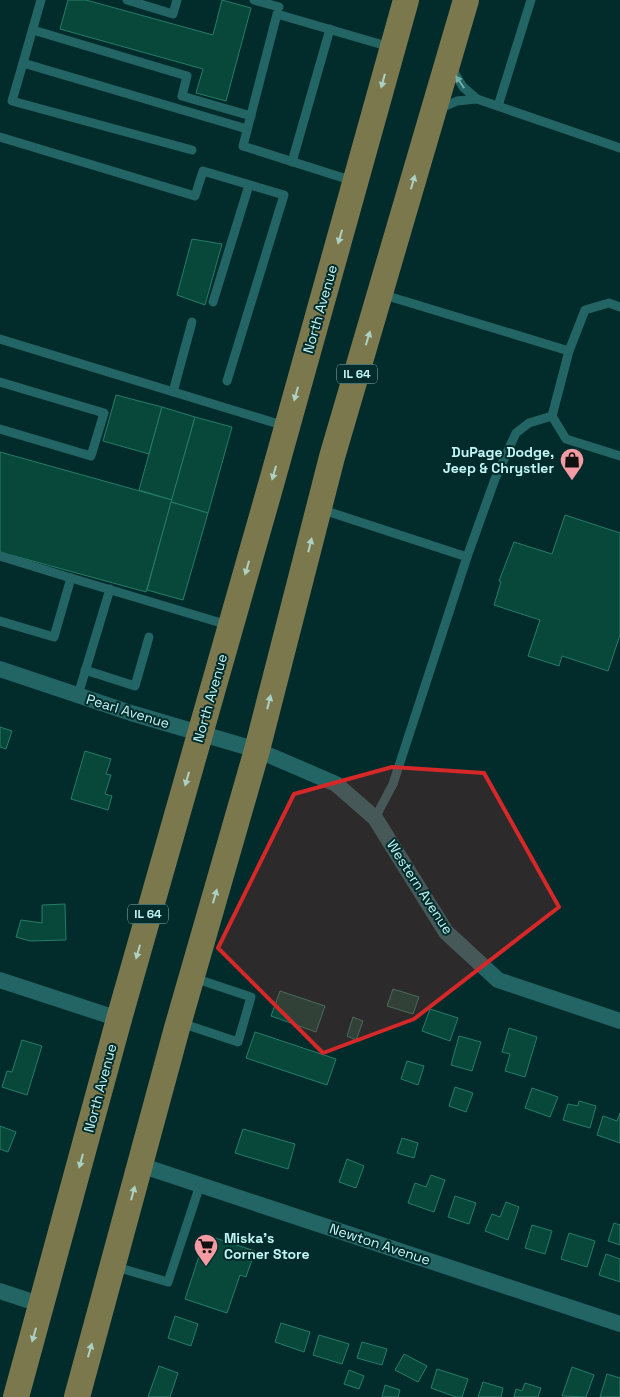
<svg xmlns="http://www.w3.org/2000/svg" width="620" height="1397" viewBox="0 0 620 1397" font-family="'Space Grotesk',sans-serif">
<style>
.building{fill:#08483b;stroke:#267c68}
.lines{fill:none;stroke-linecap:round;stroke-linejoin:round}
.lane{stroke:#236464;stroke-width:9}
.street{stroke:#236464;stroke-width:16}
.primary{stroke:#7b784e;stroke-width:26}
.oneway{fill:#acd1c3}
.oneway2{fill:#72aeac}
.marked{fill:#d62828;fill-opacity:0.2;stroke:#d62828;stroke-width:4;stroke-linejoin:round}
.labels{text-anchor:middle;dominant-baseline:central;stroke-width:4;stroke-linejoin:round;paint-order:stroke}
.shield{fill:#022b2b;stroke:#88bab8;stroke-width:1}
.shield-label{font-size:12px;font-weight:bold;fill:#c1f7f5}
.street-label{font-size:14px;fill:#c1f7f5;stroke:#022b2b}
.poi-label{font-size:14px;font-weight:bold;fill:#c1f7f5;stroke:#022b2b;text-anchor:end}
</style>
<rect width="100%" height="100%" fill="#022b2b"/>
<g class="building">
<path d="M 68,0 L 86,0 L 213,35 L 222,0 L 251,8 L 226,101 L 196,93 L 203,69 L 60,29 Z"/>
<path d="M 192,239 L 222,244 L 205,305 L 177,295 Z"/>
<path d="M 116,395 L 162,407 L 149,454 L 103,441 Z"/>
<path d="M 162,407 L 195,417 L 172,500 L 139,490 Z"/>
<path d="M 195,417 L 232,427 L 208,513 L 171,502 Z"/>
<path d="M 0,452 L 172,500 L 146,592 L 0,552 Z"/>
<path d="M 171,502 L 208,513 L 183,600 L 147,590 Z"/>
<path d="M 565,515 L 620,533 L 620,635 L 608,671 L 562,656 L 559,666 L 528,656 L 540,620 L 494,605 L 501,582 L 499,581 L 514,542 L 552,554 Z"/>
<path d="M 0,727 L 12,731 L 6,749 L 0,747 Z"/>
<path d="M 85,751 L 111,759 L 106,774 L 111,775 L 105,794 L 112,796 L 108,810 L 71,799 Z"/>
<path d="M 65,904 L 66,940 L 30,941 L 16,937 L 21,920 L 42,923 L 42,905 Z"/>
<path d="M 393,989 L 419,997 L 413,1014 L 387,1006 Z"/>
<path d="M 280,991 L 325,1006 L 316,1032 L 271,1016 Z"/>
<path d="M 430,1009 L 458,1018 L 450,1041 L 422,1031 Z"/>
<path d="M 353,1017 L 363,1021 L 356,1040 L 347,1036 Z"/>
<path d="M 509,1028 L 537,1037 L 525,1077 L 505,1071 L 510,1054 L 502,1052 Z"/>
<path d="M 255,1032 L 336,1059 L 327,1085 L 246,1058 Z"/>
<path d="M 459,1036 L 481,1042 L 472,1071 L 451,1065 Z"/>
<path d="M 22,1040 L 42,1046 L 27,1095 L 2,1087 L 7,1071 L 12,1072 Z"/>
<path d="M 407,1061 L 424,1066 L 418,1085 L 401,1079 Z"/>
<path d="M 455,1087 L 473,1093 L 466,1112 L 449,1106 Z"/>
<path d="M 532,1088 L 558,1097 L 550,1117 L 525,1108 Z"/>
<path d="M 579,1101 L 596,1106 L 590,1128 L 563,1120 L 568,1104 L 578,1106 Z"/>
<path d="M 620,1113 L 620,1143 L 597,1135 L 603,1116 L 617,1121 Z"/>
<path d="M 0,1126 L 16,1132 L 8,1152 L 0,1149 Z"/>
<path d="M 243,1129 L 295,1144 L 288,1169 L 235,1153 Z"/>
<path d="M 402,1138 L 418,1143 L 414,1158 L 397,1153 Z"/>
<path d="M 347,1159 L 364,1166 L 356,1188 L 339,1182 Z"/>
<path d="M 431,1175 L 445,1180 L 434,1212 L 408,1203 L 415,1183 L 426,1187 Z"/>
<path d="M 455,1196 L 476,1203 L 469,1224 L 448,1217 Z"/>
<path d="M 506,1202 L 519,1207 L 508,1240 L 485,1231 L 492,1214 L 500,1217 Z"/>
<path d="M 614,1223 L 620,1225 L 620,1245 L 608,1241 Z"/>
<path d="M 532,1225 L 552,1231 L 545,1254 L 525,1248 Z"/>
<path d="M 569,1233 L 595,1241 L 587,1267 L 561,1259 Z"/>
<path d="M 206,1235 L 255,1251 L 246,1277 L 240,1275 L 227,1313 L 185,1299 Z"/>
<path d="M 606,1254 L 620,1259 L 620,1282 L 599,1275 Z"/>
<path d="M 175,1316 L 198,1324 L 191,1346 L 168,1338 Z"/>
<path d="M 281,1323 L 310,1332 L 304,1352 L 275,1342 Z"/>
<path d="M 319,1335 L 349,1344 L 342,1364 L 313,1355 Z"/>
<path d="M 362,1342 L 387,1349 L 382,1365 L 357,1358 Z"/>
<path d="M 404,1354 L 427,1366 L 418,1382 L 395,1370 Z"/>
<path d="M 159,1366 L 178,1373 L 170,1397 L 148,1397 Z"/>
<path d="M 572,1367 L 594,1375 L 586,1397 L 562,1396 Z"/>
<path d="M 437,1369 L 468,1379 L 462,1397 L 456,1397 L 431,1388 Z"/>
<path d="M 349,1370 L 364,1376 L 359,1389 L 344,1384 Z"/>
<path d="M 607,1374 L 620,1378 L 620,1397 L 600,1397 Z"/>
<path d="M 483,1382 L 503,1388 L 501,1397 L 478,1397 Z"/>
<path d="M 525,1383 L 541,1388 L 538,1397 L 514,1397 L 516,1389 L 522,1391 Z"/>
<path d="M 385,1385 L 400,1390 L 398,1397 L 382,1397 Z"/>
</g>
<g class="lines">
<g class="lane">
<path d="M 127,0 L 173,14 L 177,0"/>
<path d="M 254,0 L 279,7"/>
<path d="M 33,30 L 187,76 L 182,96 L 251,116"/>
<path d="M 23,63 L 41,0"/>
<path d="M 451,67 L 463,87 L 477,99 L 620,148"/>
<path d="M 498,106 L 531,0"/>
<path d="M 439,109 L 457,101 L 477,99"/>
<path d="M 0,137 L 195,196 L 203,171 L 284,195 L 227,381"/>
<path d="M 192,150 L 12,101 L 23,63 L 247,129"/>
<path d="M 292,162 L 330,29"/>
<path d="M 353,181 L 243,146 L 277,14 L 390,47"/>
<path d="M 381,294 L 569,351"/>
<path d="M 213,302 L 249,185"/>
<path d="M 620,307 L 609,303 L 585,310 L 569,351 L 552,416 L 566,439 L 620,456"/>
<path d="M 0,339 L 285,426"/>
<path d="M 0,382 L 104,413 L 91,456 L 0,429"/>
<path d="M 173,392 L 192,322"/>
<path d="M 320,509 L 467,557 L 393,784 L 375,818"/>
<path d="M 0,556 L 71,578 L 54,637 L 0,621"/>
<path d="M 467,557 L 495,479 L 516,433 L 529,423 L 552,416"/>
<path d="M 71,578 L 228,625"/>
<path d="M 85,670 L 135,686 L 149,637"/>
<path d="M 78,695 L 110,589"/>
<path d="M 181,1023 L 238,1042 L 251,997 L 194,978"/>
<path d="M 116,1267 L 168,1282 L 200,1185"/>
</g>
<g class="street">
<path d="M 0,669 L 131,713 L 257,750 L 336,784 L 375,818 L 446,932 L 498,980 L 620,1021"/>
<path d="M 0,980 L 119,1019"/>
<path d="M 140,1165 L 620,1324"/>
<path d="M 0,1291 L 42,1305"/>
</g>
<g class="primary">
<path d="M 16,1397 L 119,1019 L 272,481 L 406,0"/>
<path d="M 77,1397 L 177,1028 L 257,750 L 332,457 L 466,0"/>
</g>
</g>
<defs><path id="oneway-solid" d="M-6-.8H1V-3.2L6.5 0L1 3.2V.8H-6Z" transform="scale(1.25)"/></defs>
<g class="oneway">
<use href="#oneway-solid" transform="translate(383 81) rotate(105)"/>
<use href="#oneway-solid" transform="translate(413 182) rotate(-74)"/>
<use href="#oneway-solid" transform="translate(340 237) rotate(106)"/>
<use href="#oneway-solid" transform="translate(368 338) rotate(-73)"/>
<use href="#oneway-solid" transform="translate(296 394) rotate(106)"/>
<use href="#oneway-solid" transform="translate(274 473) rotate(106)"/>
<use href="#oneway-solid" transform="translate(310 545) rotate(-76)"/>
<use href="#oneway-solid" transform="translate(247 568) rotate(106)"/>
<use href="#oneway-solid" transform="translate(269 702) rotate(-76)"/>
<use href="#oneway-solid" transform="translate(187 779) rotate(106)"/>
<use href="#oneway-solid" transform="translate(215 896) rotate(-74)"/>
<use href="#oneway-solid" transform="translate(138 952) rotate(106)"/>
<use href="#oneway-solid" transform="translate(81 1161) rotate(105)"/>
<use href="#oneway-solid" transform="translate(133 1193) rotate(-75)"/>
<use href="#oneway-solid" transform="translate(34 1335) rotate(106)"/>
<use href="#oneway-solid" transform="translate(90 1350) rotate(-74)"/>
</g>
<use class="oneway2" href="#oneway-solid" transform="translate(460 82) rotate(-124)"/>
<path class="marked" d="M 392,767 L 484,773 L 559,907 L 414,1019 L 323,1053 L 218,948 L 294,794 Z"/>
<defs>
<symbol id="shop-pin" viewBox="-11 -11 22 30"><path d="M0 17L-7.5 6A9.5 9.5 0 1 1 7.5 6Z" fill="#f49aa2" stroke="#022b2b"/><path d="M-5-2.5h2.3a2.7 3.5 0 0 1 5.4 0H5L5.5 6h-11ZM-1.5-2.5h3a1.5 2.3 0 0 0-3 0Z" fill="#111"/></symbol>
<symbol id="supermarket-pin" viewBox="-11 -11 22 30"><path d="M0 17L-7.5 6A9.5 9.5 0 1 1 7.5 6Z" fill="#f49aa2" stroke="#022b2b"/><path d="M-6-5.5h2.5l.6 2H6L4.5 2H-2.5L-4.4-4H-6ZM-1.5 3.2a1.3 1.3 0 1 0 .1 0ZM3 3.2a1.3 1.3 0 1 0 .1 0Z" fill="#111"/></symbol>
</defs>
<g fill-rule="evenodd">
<use href="#shop-pin" x="558" y="446" width="28" height="38"/>
<use href="#supermarket-pin" x="192" y="1232" width="28" height="38"/>
</g>
<g class="labels">
<g class="shield">
<rect x="337" y="364.5" width="40" height="19" rx="4"/>
<rect x="128" y="904.5" width="40" height="19" rx="4"/>
</g>
<g class="shield-label">
<text x="357" y="374">IL 64</text>
<text x="148" y="914">IL 64</text>
</g>
<g class="street-label">
<text transform="translate(320 309) rotate(-74)">North Avenue</text>
<text transform="translate(210 698) rotate(-74)">North Avenue</text>
<text transform="translate(128 711) rotate(17)">Pearl Avenue</text>
<text transform="translate(420 887) rotate(57)">Western Avenue</text>
<text transform="translate(100 1088) rotate(-75)">North Avenue</text>
<text transform="translate(380 1244) rotate(18)">Newton Avenue</text>
</g>
<g class="poi-label">
<text x="554" y="452">DuPage Dodge,<tspan x="554" dy="16">Jeep &amp; Chrystler</tspan></text>
<text x="224" y="1238" text-anchor="start">Miska's<tspan x="224" dy="16">Corner Store</tspan></text>
</g>
</g>
</svg>
